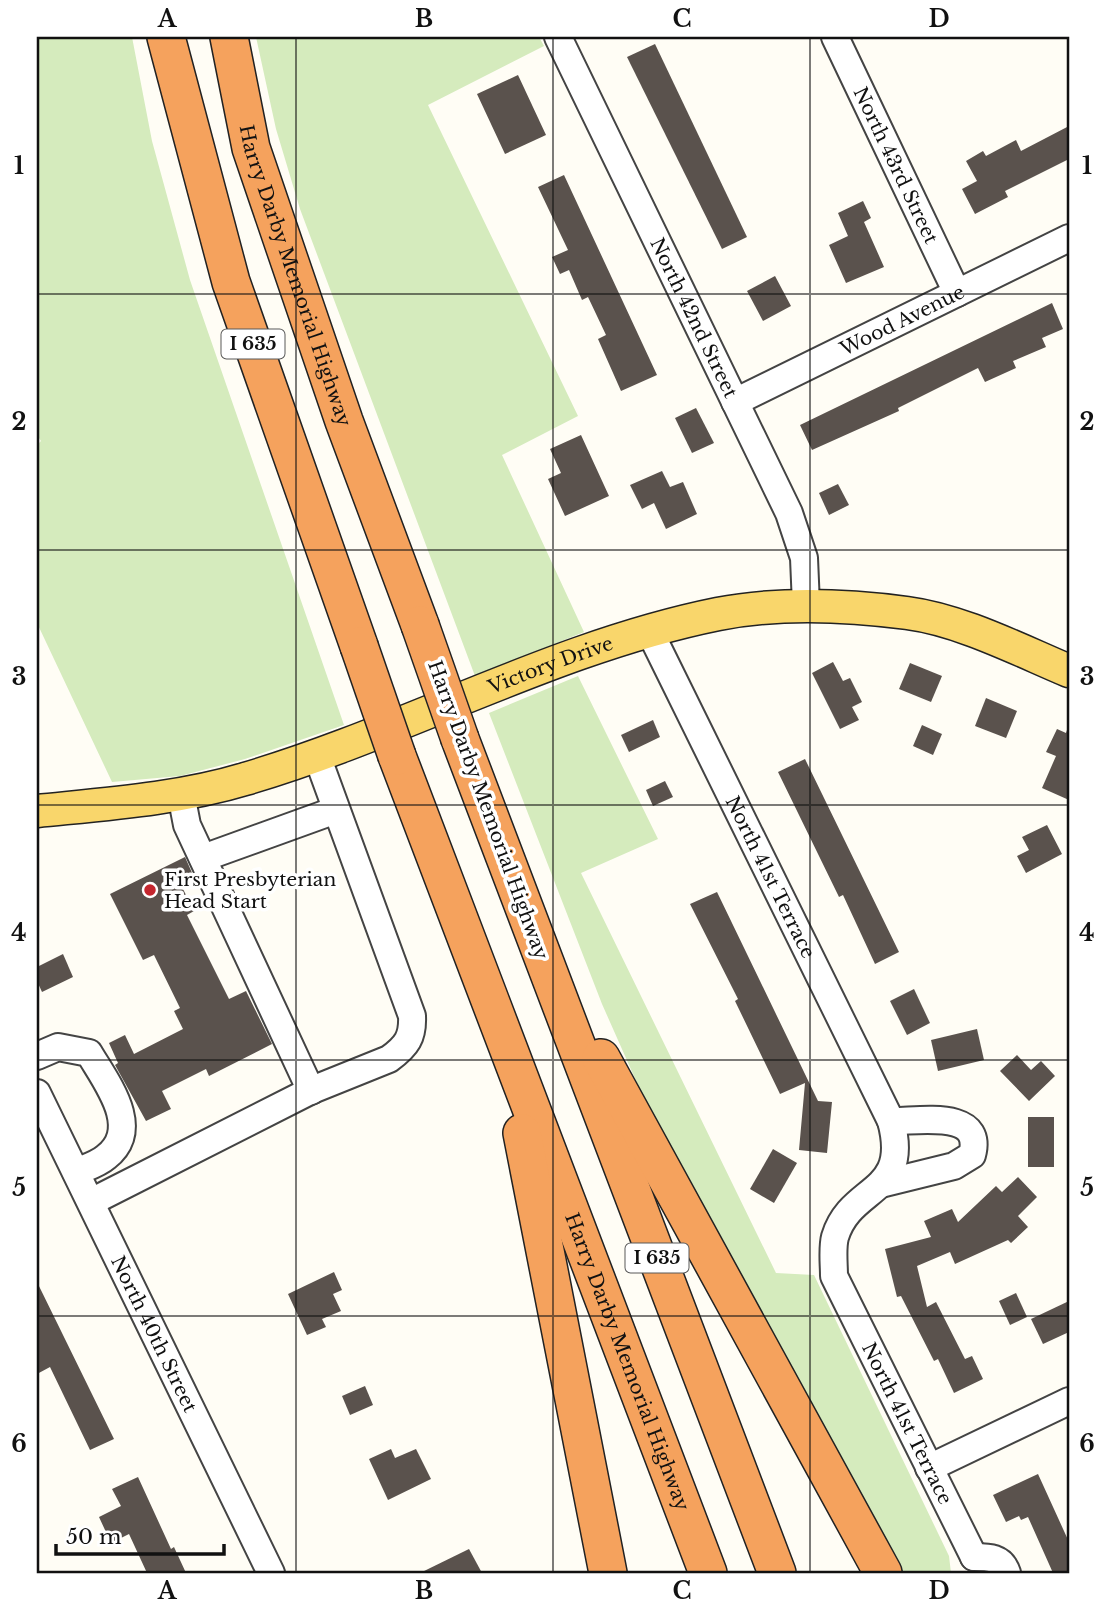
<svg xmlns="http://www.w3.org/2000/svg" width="1106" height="1610" viewBox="0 0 1106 1610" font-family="'Libre Baskerville',serif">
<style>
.green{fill:#d5ebbd}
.building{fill:#5a524d}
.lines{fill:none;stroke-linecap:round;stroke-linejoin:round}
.minor-casing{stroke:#444;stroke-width:30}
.major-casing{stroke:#222;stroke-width:35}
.highway-casing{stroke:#222;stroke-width:40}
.minor{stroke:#fff;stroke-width:26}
.major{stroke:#f9d66b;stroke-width:32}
.highway{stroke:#f5a25d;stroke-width:37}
.highway-bridge-casing{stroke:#222;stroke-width:40;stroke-linecap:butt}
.highway-bridge{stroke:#f5a25d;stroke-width:37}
.grid{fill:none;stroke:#111;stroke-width:2;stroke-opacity:0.55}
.poi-dot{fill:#c4262e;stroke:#fff;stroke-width:2.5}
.labels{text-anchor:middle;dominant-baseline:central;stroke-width:7;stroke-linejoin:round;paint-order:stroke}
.shield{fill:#fff;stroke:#585858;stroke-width:2}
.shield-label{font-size:18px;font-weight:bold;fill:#111}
.street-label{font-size:19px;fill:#111;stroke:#fff}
.poi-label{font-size:19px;fill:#111;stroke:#fff;text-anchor:start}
.neatline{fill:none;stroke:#111;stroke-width:2.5}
.grid-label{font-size:23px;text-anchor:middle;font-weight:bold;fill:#111}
</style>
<rect width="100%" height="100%" fill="#fffdf5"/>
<g class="green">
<path d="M 37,37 L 132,37 L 152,141 L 190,280 L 344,725 L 245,759 L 180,776 L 112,782 L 37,623 L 37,445 L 41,441 L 37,435 Z"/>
<path d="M 256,37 L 539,37 L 544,46 L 428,105 L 578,416 L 502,455 L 584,632 L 475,676 L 300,209 L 276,129 Z"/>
<path d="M 578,676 L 658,839 L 581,873 L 776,1273 L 814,1275 L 949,1556 L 951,1573 L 900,1573 L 641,1092 L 602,1004 L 489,713 Z"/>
</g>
<g class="building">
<path d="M 655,44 L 747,237 L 722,249 L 627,57 Z"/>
<path d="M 518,75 L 546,135 L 505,154 L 477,94 Z"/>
<path d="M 1069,126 L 1069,159 L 1005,191 L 1008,197 L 975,214 L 962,189 L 977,181 L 966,161 L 983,151 L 986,156 L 1016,140 L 1021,151 Z"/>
<path d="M 564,175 L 657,375 L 621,391 L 598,339 L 606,335 L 588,297 L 582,300 L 569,270 L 560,274 L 552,257 L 568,250 L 538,187 Z"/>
<path d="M 863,201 L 871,218 L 864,222 L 884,267 L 846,283 L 829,245 L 848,236 L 838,213 Z"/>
<path d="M 775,276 L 791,306 L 763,321 L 747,291 Z"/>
<path d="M 1052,303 L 1063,329 L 1042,338 L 1046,347 L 1013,361 L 1016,368 L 985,382 L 978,368 L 898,408 L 899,411 L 812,450 L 800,425 Z"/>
<path d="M 696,408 L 714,443 L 692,453 L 675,418 Z"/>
<path d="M 581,435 L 609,496 L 565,516 L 548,479 L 561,473 L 550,449 Z"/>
<path d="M 662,471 L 670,487 L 683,482 L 697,514 L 666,529 L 654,503 L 642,509 L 630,485 Z"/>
<path d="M 838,484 L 849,505 L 829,515 L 819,493 Z"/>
<path d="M 833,662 L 843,681 L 850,678 L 862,702 L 852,707 L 859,720 L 840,729 L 812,673 Z"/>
<path d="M 910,663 L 942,676 L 931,702 L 899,689 Z"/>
<path d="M 986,698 L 1017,711 L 1006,738 L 975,726 Z"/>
<path d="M 653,720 L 660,737 L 629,752 L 621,735 Z"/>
<path d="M 1069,724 L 1069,800 L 1042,788 L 1056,756 L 1046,752 L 1057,729 L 1066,733 Z"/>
<path d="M 922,725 L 942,734 L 933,755 L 913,746 Z"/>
<path d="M 805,759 L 899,952 L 875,964 L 843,895 L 839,897 L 778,772 Z"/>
<path d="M 665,781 L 673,797 L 653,806 L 646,790 Z"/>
<path d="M 1047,825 L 1062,854 L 1026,873 L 1017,856 L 1029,850 L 1022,837 Z"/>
<path d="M 185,857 L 193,875 L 179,881 L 194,911 L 187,915 L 229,999 L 246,991 L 272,1044 L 209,1076 L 206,1069 L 162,1091 L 171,1109 L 146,1121 L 115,1065 L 118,1063 L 109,1043 L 125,1035 L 134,1054 L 183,1029 L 174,1011 L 180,1008 L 154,955 L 143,960 L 110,894 Z"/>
<path d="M 717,892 L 818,1101 L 832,1102 L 827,1153 L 799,1150 L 805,1083 L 780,1094 L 735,1001 L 738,999 L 690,904 Z"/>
<path d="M 63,954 L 73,977 L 42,992 L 37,981 L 37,967 Z"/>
<path d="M 914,989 L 930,1023 L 907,1035 L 890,1001 Z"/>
<path d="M 977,1029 L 984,1060 L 938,1071 L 931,1040 Z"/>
<path d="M 1017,1055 L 1031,1070 L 1041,1061 L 1055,1076 L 1029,1101 L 1000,1071 Z"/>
<rect x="1028" y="1117" width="26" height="50"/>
<path d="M 773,1149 L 797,1163 L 774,1203 L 750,1189 Z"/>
<path d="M 1018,1177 L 1037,1197 L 1018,1216 L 1028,1227 L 1011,1243 L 1008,1240 L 955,1264 L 950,1252 L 917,1266 L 927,1307 L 936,1302 L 965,1359 L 972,1356 L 983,1379 L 954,1393 L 938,1359 L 934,1361 L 901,1296 L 897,1297 L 885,1249 L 931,1237 L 924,1221 L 952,1209 L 958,1222 L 996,1186 L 1002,1192 Z"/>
<path d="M 334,1272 L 342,1290 L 333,1294 L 341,1311 L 322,1319 L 326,1327 L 307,1335 L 288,1294 Z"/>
<path d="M 37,1282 L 114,1439 L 90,1450 L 50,1367 L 37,1374 Z"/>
<path d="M 1016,1293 L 1027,1317 L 1010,1325 L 999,1301 Z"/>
<path d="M 1069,1301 L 1069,1332 L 1043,1344 L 1031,1319 Z"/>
<path d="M 365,1386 L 373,1405 L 350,1415 L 342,1396 Z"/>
<path d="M 391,1449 L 395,1458 L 416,1449 L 431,1479 L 388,1500 L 369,1459 Z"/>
<path d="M 1038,1474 L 1069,1542 L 1069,1573 L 1053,1573 L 1028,1517 L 1021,1520 L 1019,1516 L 1006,1522 L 993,1495 Z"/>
<path d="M 138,1477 L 171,1549 L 174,1547 L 186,1573 L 147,1573 L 129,1534 L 111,1543 L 99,1517 L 121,1506 L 112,1489 Z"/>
<path d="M 469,1549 L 482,1573 L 420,1573 Z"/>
</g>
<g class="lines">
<defs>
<g id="minor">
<path id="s1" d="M 558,37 L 789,513 L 804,558 L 806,605"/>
<path id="s2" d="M 835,37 L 957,293"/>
<path id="s3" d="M 735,402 L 1069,238"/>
<path id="s4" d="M 650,632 L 891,1121 C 911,1196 851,1184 835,1237 C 832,1248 834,1264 834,1276 L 974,1557"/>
<path d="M 181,794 L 187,825 L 311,1091"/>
<path d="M 203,858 L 336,810"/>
<path d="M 37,1056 L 58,1047 L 89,1053 C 106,1082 143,1128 106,1157 C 98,1164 85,1168 76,1172"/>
<path id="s5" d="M 37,1093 L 271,1573"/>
<path d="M 881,1184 L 954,1166 L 972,1155 C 985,1108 916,1122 891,1121"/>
<path d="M 91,1202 L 312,1090 L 389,1059 C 407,1046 413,1037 412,1016 L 317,756"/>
<path d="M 929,1468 L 1069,1401"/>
<path d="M 974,1557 C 989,1557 1002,1557 1007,1573"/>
</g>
<g id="major">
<path id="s6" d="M 37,811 C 105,804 179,799 245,779 C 405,732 554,647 718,614 C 779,602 846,605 907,613 C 961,620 1019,650 1069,671"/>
</g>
<g id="highway">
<path d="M 166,37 L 231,282 L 359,646"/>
<path id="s7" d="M 229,37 L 251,148 L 344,421 L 420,625"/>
<path d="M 460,739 L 777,1573"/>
<path id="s8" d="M 397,756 L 708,1573"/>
<path d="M 601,1058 L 883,1573"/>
<path d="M 522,1133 L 608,1573"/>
</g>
</defs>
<use href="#minor" class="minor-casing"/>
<use href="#major" class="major-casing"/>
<use href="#highway" class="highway-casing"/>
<use href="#minor" class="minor"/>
<use href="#major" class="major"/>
<use href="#highway" class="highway"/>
<defs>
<g id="highway-bridge">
<path d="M 420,625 L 460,739"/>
<path d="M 359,646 L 397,756"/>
</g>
</defs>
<use href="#highway-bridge" class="highway-bridge-casing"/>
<use href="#highway-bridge" class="highway-bridge"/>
</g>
<path class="grid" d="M 296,37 L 296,1573M 553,37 L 553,1573M 810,37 L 810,1573M 37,294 L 1069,294M 37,550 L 1069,550M 37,805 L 1069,805M 37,1060 L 1069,1060M 37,1316 L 1069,1316"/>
<circle class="poi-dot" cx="150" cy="890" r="7"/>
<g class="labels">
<g class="shield">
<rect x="221.5" y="329.5" width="63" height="29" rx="5"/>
<rect x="625.5" y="1243.5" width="63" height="29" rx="5"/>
</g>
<g class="shield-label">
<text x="253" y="344">I 635</text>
<text x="657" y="1258">I 635</text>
</g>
<g class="street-label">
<text stroke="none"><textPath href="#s2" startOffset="142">North 43rd Street</textPath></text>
<text stroke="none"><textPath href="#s7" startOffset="248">Harry Darby Memorial Highway</textPath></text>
<text stroke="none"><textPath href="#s1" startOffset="312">North 42nd Street</textPath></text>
<text stroke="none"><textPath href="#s3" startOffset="186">Wood Avenue</textPath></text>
<text stroke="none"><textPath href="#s6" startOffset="537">Victory Drive</textPath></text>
<text transform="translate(488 810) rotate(70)">Harry Darby Memorial Highway</text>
<text stroke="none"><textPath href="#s4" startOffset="273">North 41st Terrace</textPath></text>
<text stroke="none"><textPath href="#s5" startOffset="268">North 40th Street</textPath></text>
<text stroke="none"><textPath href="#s8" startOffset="648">Harry Darby Memorial Highway</textPath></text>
<text stroke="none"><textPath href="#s4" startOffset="887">North 41st Terrace</textPath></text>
</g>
<g class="poi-label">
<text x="164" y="879">First Presbyterian<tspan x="164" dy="22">Head Start</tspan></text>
</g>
</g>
<rect width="1106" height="1610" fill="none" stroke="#ffffff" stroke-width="77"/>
<path d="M56 1544v10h168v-10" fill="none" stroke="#111111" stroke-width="3.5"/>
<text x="66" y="1544" font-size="21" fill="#111111" stroke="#ffffff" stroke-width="5" paint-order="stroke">50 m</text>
<rect x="38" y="38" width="1030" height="1534" class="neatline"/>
<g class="grid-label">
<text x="167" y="27">A</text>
<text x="424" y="27">B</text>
<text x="682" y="27">C</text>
<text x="939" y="27">D</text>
<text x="19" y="174">1</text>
<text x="1087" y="174">1</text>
<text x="19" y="430">2</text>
<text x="1087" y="430">2</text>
<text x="19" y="685">3</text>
<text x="1087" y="685">3</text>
<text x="19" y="941">4</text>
<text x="1087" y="941">4</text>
<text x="19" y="1196">5</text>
<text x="1087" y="1196">5</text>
<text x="19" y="1452">6</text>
<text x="1087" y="1452">6</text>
<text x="167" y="1599">A</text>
<text x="424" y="1599">B</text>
<text x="682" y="1599">C</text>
<text x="939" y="1599">D</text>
</g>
</svg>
